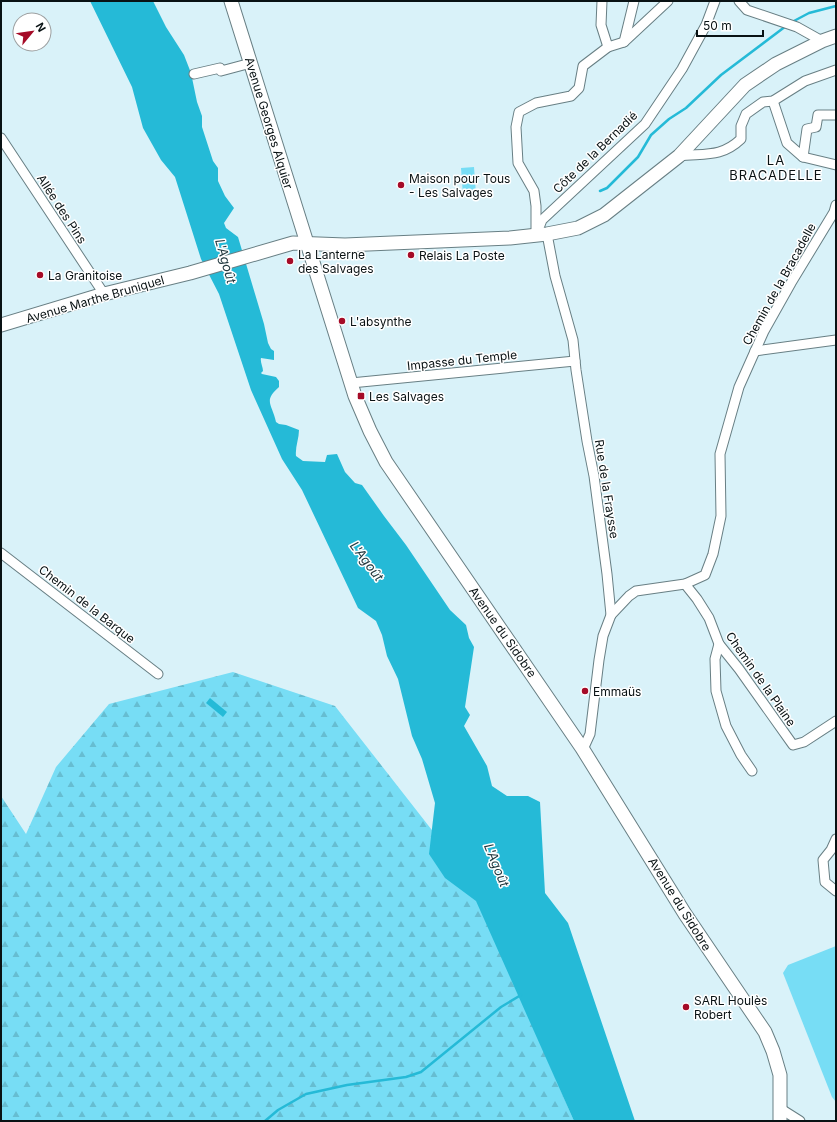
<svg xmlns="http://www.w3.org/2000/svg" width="837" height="1122" viewBox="0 0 837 1122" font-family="Inter,sans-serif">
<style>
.forest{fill:url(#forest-firs)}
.pitch{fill:#77ddf5}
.water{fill:#25bad7}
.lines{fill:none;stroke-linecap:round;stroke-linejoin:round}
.stream{stroke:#25bad7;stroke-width:2.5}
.street-casing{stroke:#687f84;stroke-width:11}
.secondary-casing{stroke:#687f84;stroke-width:15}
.street{stroke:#fff;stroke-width:9}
.secondary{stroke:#fff;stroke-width:13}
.poi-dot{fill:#a50b27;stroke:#fff;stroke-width:1.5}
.labels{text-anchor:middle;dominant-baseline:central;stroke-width:3;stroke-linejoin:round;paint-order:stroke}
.street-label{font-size:12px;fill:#091214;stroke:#fff}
.poi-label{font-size:12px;fill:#091214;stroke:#fff;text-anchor:start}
.neighbourhood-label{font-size:13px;letter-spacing:1px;fill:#091214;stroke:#fff}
.water-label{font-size:13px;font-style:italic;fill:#233a40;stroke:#fff}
</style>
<defs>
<pattern id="forest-firs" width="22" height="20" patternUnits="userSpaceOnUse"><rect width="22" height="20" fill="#77ddf5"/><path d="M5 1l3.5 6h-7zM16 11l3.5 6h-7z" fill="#66bdd1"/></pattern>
</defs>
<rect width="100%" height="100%" fill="#d9f2f9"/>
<path class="forest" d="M 233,672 L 335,706 L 467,875 L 574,1121 L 1,1121 L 1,796 L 26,834 L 56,767 L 109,704 Z"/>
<g class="pitch">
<path d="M 474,167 L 476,194 L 463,195 L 461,168 Z"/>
<path d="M 836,946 L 836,1102 L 832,1097 L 783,973 L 788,965 Z"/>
</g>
<g class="water">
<path d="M 90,1 L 153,1 L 166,27 L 184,55 L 191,73 L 197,102 L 202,116 L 202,127 L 213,161 L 218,168 L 218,181 L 225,196 L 234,208 L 224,223 L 226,228 L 238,237 L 264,324 L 268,343 L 271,349 L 274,351 L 274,360 L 261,358 C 260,362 263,367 263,371 L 261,373 L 262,374 L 276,377 L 279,381 L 279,387 C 263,401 272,404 276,422 L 279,424 L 286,425 L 299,430 C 299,439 295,447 296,456 L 303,461 L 325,462 L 327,455 L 337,454 L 345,472 L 355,483 L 362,485 L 384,516 L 406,545 L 450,610 L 466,625 L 469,638 L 474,647 L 465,707 L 470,715 L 464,726 L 487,766 L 492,786 L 507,796 L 528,796 L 540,802 L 545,893 L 568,923 L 635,1121 L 574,1121 L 476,901 L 445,878 L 429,854 L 435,803 L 422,759 L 412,736 L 398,679 L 387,656 L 382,635 L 376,621 L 358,608 L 302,490 L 282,459 L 251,390 L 219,294 L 201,259 L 175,177 L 161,160 L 143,128 L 132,87 Z"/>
<path d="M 210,698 L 227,712 L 223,717 L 206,703 Z"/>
</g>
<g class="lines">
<g class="stream">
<path d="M 792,22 L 809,13 L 836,6"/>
<path d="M 600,191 L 607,188 L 638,157 L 651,135 L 669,119 L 686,108 L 721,75 L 786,26"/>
<path d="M 265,1121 L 278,1110 L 306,1094 L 347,1085 L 406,1077 L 421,1072 L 501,1007 L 521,995"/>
</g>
<defs>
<g id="street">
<path d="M 602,1 L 601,25 L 608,47"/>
<path d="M 739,1 L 747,10 L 797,27 L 822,41"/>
<path d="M 624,42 L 634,1"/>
<path d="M 194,74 L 220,68 L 221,71 L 251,63"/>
<path d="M 773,101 L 787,143 L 803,157 L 836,165"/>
<path d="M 1,138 L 104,294"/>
<path d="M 679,156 C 704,153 721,158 741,139 L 741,126 L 746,114 L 763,102 L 773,101 L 805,81 L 836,70"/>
<path d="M 803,157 L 807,129 L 816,127 L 818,115 L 836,115"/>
<path d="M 538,230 L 542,220 L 645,124 L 682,69 L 706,25 L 715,1"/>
<path d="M 547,234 L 555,276 L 573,340 L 576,370 L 587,441 L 594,476 L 607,574 L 611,615 L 603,636 L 599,660 L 590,734 L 585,745 L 582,748"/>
<path d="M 536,235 L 536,206 L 534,191 L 518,163 L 516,127 L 519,112 L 536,103 L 571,96 L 579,88 L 583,66 L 608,47 L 624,42 L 668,1"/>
<path d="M 755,351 L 836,340"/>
<path d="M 351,383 L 575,361"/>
<path d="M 1,553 L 158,674"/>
<path d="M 685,584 L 697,599 L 709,618 L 719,644 L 739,669 L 793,745 L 804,742 L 836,721"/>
<path d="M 611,615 L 629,596 L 636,591 L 685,584 L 705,575 L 713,554 L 721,516 L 720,454 L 739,387 L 764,331 L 791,283 L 834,212 L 836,205"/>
<path d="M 719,644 L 715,659 L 716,691 L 726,726 L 741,755 L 752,771"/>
<path d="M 836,839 L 831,850 L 823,860 L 825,882 L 836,891"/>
<path d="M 781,1109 L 800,1121"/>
</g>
<g id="secondary">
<path d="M 231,1 L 355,396 L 370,431 L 386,462 L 582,748 L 685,914 L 765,1032 L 773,1051 L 780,1075 L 780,1121"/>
<path d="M 1,325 L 104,294 L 190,273 L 293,243 L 345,245 L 510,238 L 547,234 L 578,228 L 604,215 L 679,156 L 745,85 L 776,64 L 822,41 L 836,36"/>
</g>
</defs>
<use href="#street" class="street-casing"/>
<use href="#secondary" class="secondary-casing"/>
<use href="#street" class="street"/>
<use href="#secondary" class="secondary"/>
</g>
<g class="poi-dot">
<circle cx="401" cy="185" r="4"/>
<circle cx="411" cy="255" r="4"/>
<circle cx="290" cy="261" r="4"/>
<circle cx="40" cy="275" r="4"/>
<circle cx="342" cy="321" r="4"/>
<rect x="357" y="392" width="8" height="8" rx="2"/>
<circle cx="585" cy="691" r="4"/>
<circle cx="686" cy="1007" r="4"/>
</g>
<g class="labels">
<g class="street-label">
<text transform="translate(269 123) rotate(73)">Avenue Georges Alquier</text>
<text transform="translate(595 152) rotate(-44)">Côte de la Bernadié</text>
<text transform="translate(62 209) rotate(57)">Allée des Pins</text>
<text transform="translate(779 284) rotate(-61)">Chemin de la Bracadelle</text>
<text transform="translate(95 299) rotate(-16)">Avenue Marthe Bruniquel</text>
<text transform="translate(462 360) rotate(-6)">Impasse du Temple</text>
<text transform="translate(607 489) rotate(81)">Rue de la Fraysse</text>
<text transform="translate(87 604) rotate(38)">Chemin de la Barque</text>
<text transform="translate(503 632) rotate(55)">Avenue du Sidobre</text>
<text transform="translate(761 679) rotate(55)">Chemin de la Plaine</text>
<text transform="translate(680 904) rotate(58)">Avenue du Sidobre</text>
</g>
<g class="poi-label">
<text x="409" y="178">Maison pour Tous<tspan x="409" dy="14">- Les Salvages</tspan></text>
<text x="298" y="254">La Lanterne<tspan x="298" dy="14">des Salvages</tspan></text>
<text x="419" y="255">Relais La Poste</text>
<text x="48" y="275">La Granitoise</text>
<text x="350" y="321">L'absynthe</text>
<text x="369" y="396">Les Salvages</text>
<text x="593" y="691">Emmaüs</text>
<text x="694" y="1000">SARL Houlès<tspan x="694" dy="14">Robert</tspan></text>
</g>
<g class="neighbourhood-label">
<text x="776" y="160">LA<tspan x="776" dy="15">BRACADELLE</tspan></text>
</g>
<g class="water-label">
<text transform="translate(226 261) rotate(74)">L'Agoût</text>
<text transform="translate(367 561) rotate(53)">L'Agoût</text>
<text transform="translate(497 865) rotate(68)">L'Agoût</text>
</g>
</g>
<rect width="837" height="1122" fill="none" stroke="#091214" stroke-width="4"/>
<g transform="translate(32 32) rotate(61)"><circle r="19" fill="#ffffff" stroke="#9da0a1"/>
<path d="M0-3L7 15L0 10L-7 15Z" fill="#a50b27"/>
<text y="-6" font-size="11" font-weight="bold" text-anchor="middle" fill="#091214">N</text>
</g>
<path d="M697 30v6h66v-6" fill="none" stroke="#091214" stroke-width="2"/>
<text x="703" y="30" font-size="12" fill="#091214" stroke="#ffffff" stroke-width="3" paint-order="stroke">50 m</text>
</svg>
